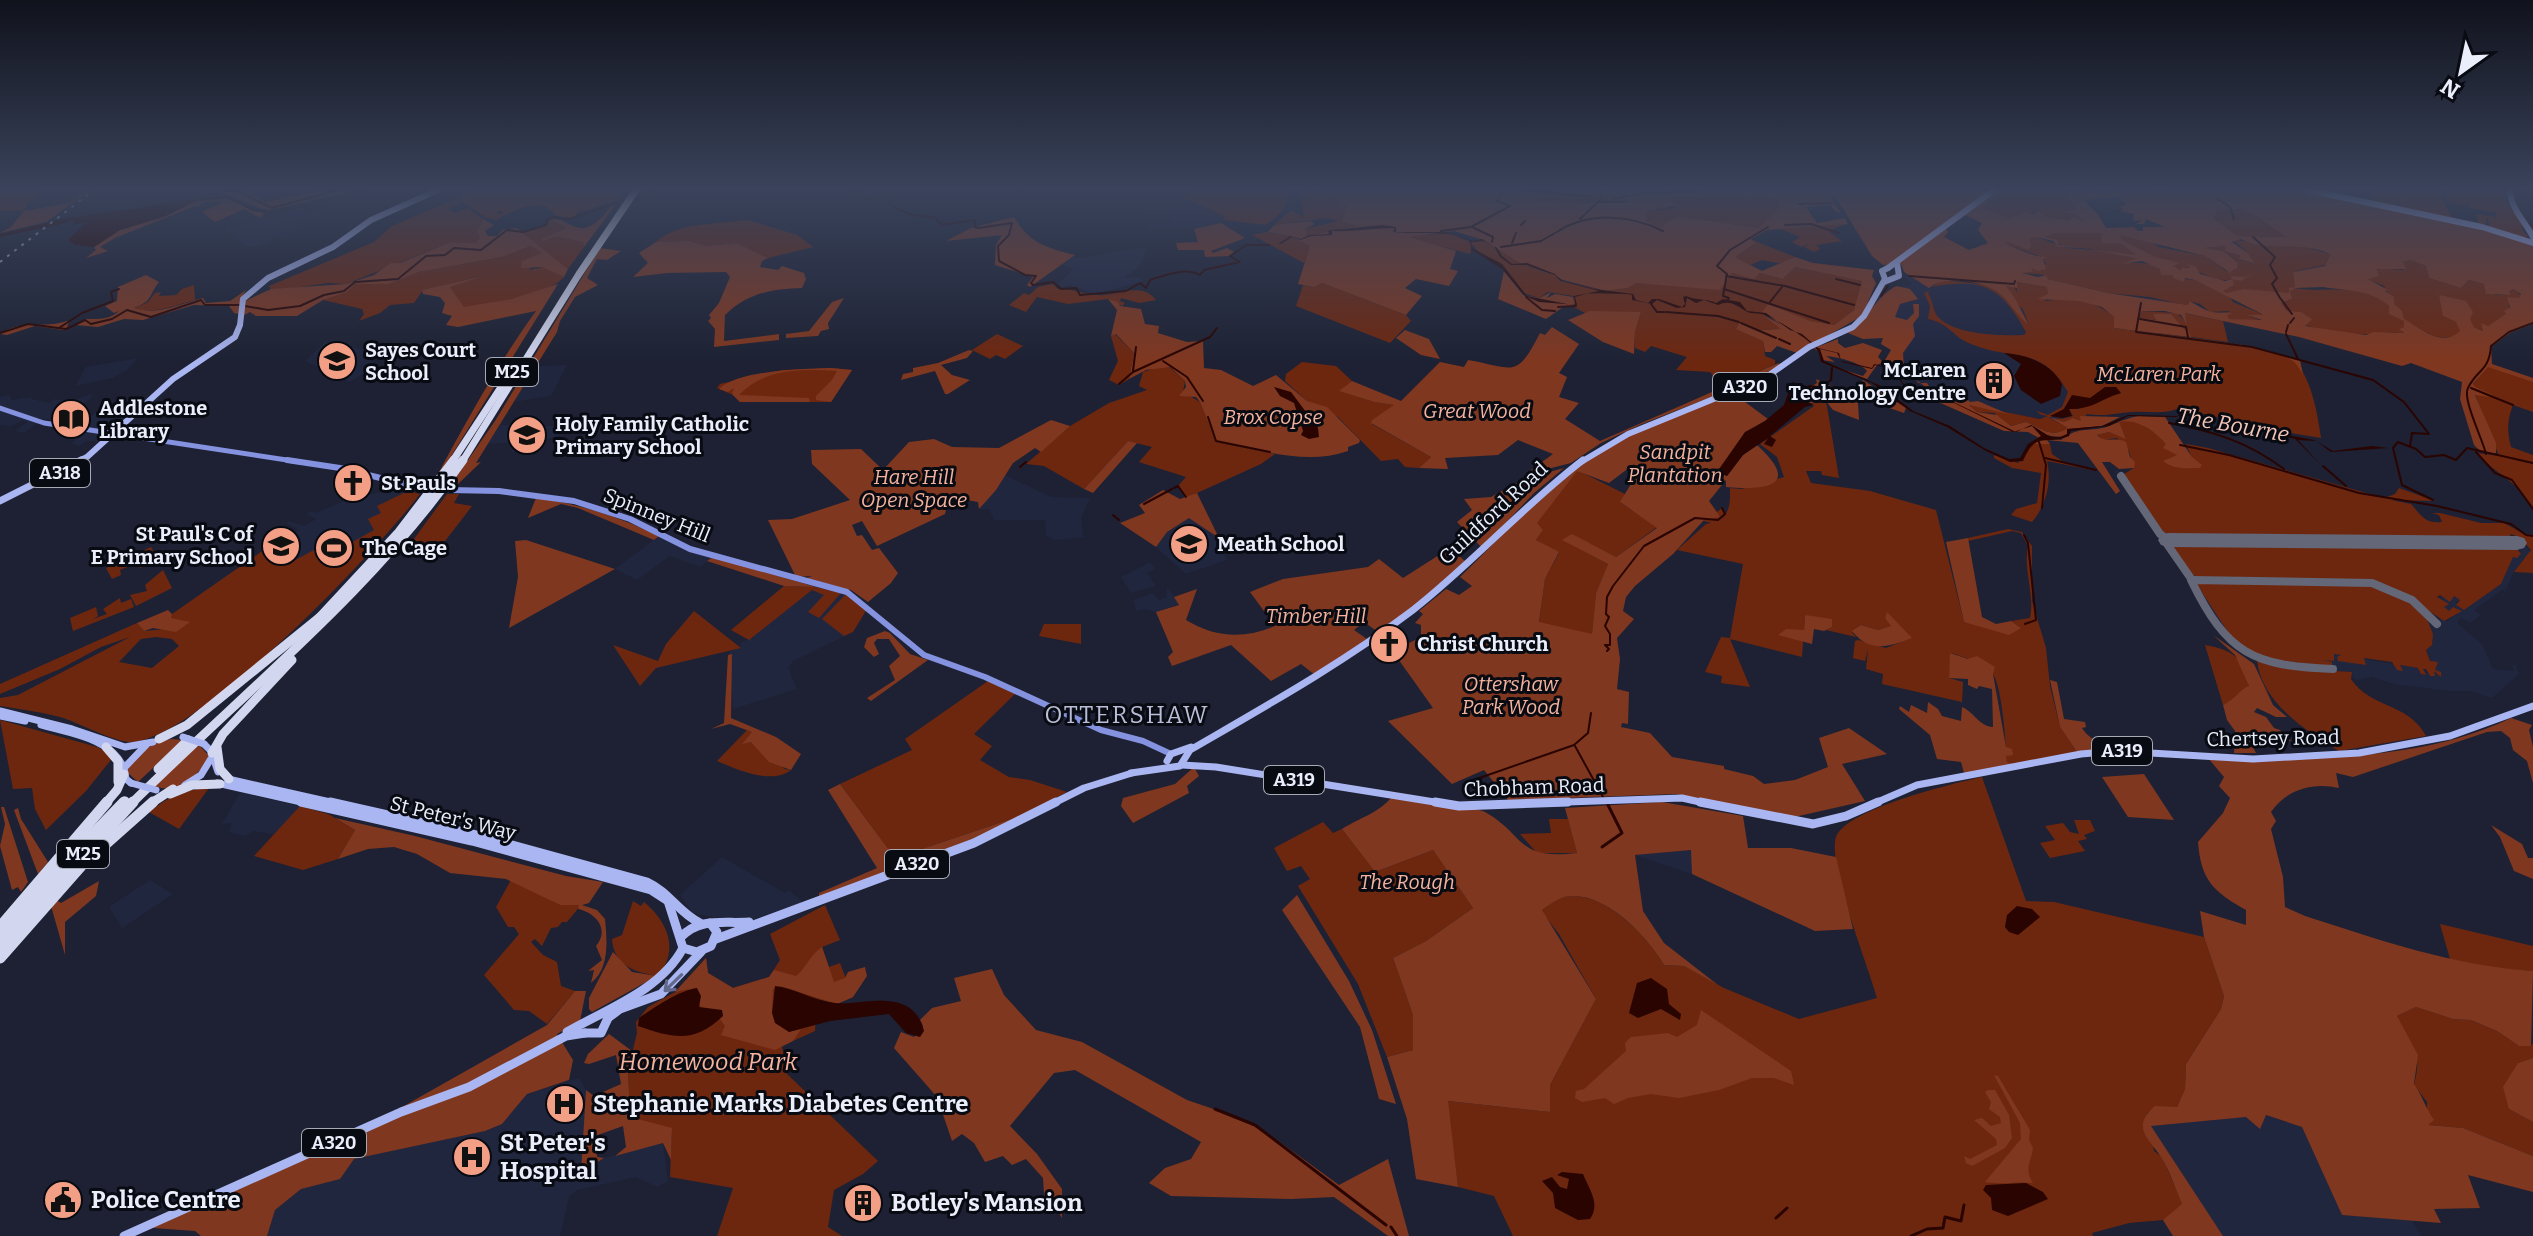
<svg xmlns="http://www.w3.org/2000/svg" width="2533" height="1236" viewBox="0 0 2533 1236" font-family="Bitter,serif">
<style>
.built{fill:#21263f;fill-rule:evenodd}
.green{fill:#6e270f;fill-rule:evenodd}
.forest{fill:#80371f;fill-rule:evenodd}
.water{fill:#290400;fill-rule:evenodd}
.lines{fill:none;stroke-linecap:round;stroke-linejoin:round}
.stream-far1{stroke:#290400;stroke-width:2}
.stream{stroke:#290400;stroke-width:3}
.taxiway{stroke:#636777;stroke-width:8}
.runway{fill:#636777;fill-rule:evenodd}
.secondary-far1{stroke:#8492df;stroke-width:5}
.secondary{stroke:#8492df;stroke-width:6}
.primary-far2{stroke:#aab6f1;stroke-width:6}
.primary-far1{stroke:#aab6f1;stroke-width:7}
.primary{stroke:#aab6f1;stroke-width:9}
.motorway-far2{stroke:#d2d7ef;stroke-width:7}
.motorway-far1{stroke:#d2d7ef;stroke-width:9}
.motorway{stroke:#d2d7ef;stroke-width:11}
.rail{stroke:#a9adbb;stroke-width:2;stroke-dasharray:3 6;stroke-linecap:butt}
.secondary-bridge{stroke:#8492df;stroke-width:6}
.primary-bridge{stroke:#aab6f1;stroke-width:7}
.oneway{stroke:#62698d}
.labels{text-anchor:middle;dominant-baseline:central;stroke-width:6;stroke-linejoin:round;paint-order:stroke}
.shield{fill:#090b13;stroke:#a6aab5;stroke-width:2}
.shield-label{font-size:18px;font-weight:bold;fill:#eaeefb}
.poi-label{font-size:20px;font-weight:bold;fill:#eaeefb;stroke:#090b13;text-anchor:start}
.park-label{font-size:20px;font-style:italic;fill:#f5b39e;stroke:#090b13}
.street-label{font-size:20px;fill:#eaeefb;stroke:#090b13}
.water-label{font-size:22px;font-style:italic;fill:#f2c5b7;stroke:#090b13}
.quarter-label{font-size:24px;letter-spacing:2px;fill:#b8bed7;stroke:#090b13}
.near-park-label{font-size:24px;font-style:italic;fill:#f5b39e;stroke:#090b13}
.near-poi-label{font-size:24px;font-weight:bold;fill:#eaeefb;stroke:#090b13;text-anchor:start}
</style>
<rect width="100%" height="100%" fill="#1d2133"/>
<g class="built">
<path d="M 1197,205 L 1225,217 L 1225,219 L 1194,229 L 1149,228 L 1147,223 L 1173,223 L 1173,218 L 1167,218 L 1166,214 L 1144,213 L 1145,210 Z"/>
<path d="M 303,208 L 303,215 L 320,211 L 321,217 L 296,220 L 302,226 L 255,247 L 246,246 L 226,231 L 260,218 L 279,219 L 289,210 Z"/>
<path d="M 1148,247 L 1139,266 L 1124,278 L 1141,278 L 1143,281 L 1096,294 L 1070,285 L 1062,287 L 1058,284 L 1074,269 L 1062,265 L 1071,259 Z"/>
<path d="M 1905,276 L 2014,287 L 2016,293 L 2122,388 L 2064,422 L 1995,411 L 1920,385 L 1902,367 L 1885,360 L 1891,350 L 1881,344 L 1883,338 L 1863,339 L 1848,333 L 1869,315 L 1879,295 L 1912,284 Z"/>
<path d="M 326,342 L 372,351 L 363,358 L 378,364 L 350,382 L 305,361 Z"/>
<path d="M 138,358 L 127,370 L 113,378 L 75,386 L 86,367 Z"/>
<path d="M 567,365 L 551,396 L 514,402 L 535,366 Z"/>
<path d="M 90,394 L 93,396 L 63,421 L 43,419 L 24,433 L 15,431 L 28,422 L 23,420 L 2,431 L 9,426 L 0,425 L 0,397 L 9,395 L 12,400 L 32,397 L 32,399 L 49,403 L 54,399 L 72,401 Z"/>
<path d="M 111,409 L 122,410 L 100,429 L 112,432 L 103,441 L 87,441 L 79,446 L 71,443 L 76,440 L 72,438 L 81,432 L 79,426 L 96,412 L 106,413 Z"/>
<path d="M 530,424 L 575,429 L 511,453 L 516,442 L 487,444 L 500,425 Z"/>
<path d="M 2114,469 L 2126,475 L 2163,535 L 2520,538 L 2531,552 L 2513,573 L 2502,600 L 2505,588 L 2474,610 L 2481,615 L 2470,623 L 2461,618 L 2457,623 L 2482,644 L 2493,669 L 2514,671 L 2512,666 L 2515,664 L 2519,674 L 2492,698 L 2471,691 L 2450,691 L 2394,684 L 2372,677 L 2357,680 L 2353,678 L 2352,672 L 2313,669 L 2252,658 L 2238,650 L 2220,630 ZM 2179,543 L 2516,547 L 2521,550 L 2517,558 L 2513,556 L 2501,584 L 2464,610 L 2457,606 L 2456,602 L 2460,600 L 2453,596 L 2436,598 L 2447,605 L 2443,607 L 2449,611 L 2454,607 L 2461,611 L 2447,621 L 2433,617 L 2399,591 L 2371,581 L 2197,577 L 2191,575 L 2173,545 ZM 2195,582 L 2355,583 L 2392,591 L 2425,613 L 2433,634 L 2432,645 L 2426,650 L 2435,670 L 2432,670 L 2430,676 L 2423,669 L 2425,675 L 2421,674 L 2418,668 L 2333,654 L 2334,660 L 2324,659 L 2332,667 L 2253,655 L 2246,652 Z"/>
<path d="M 1005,475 L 1051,497 L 1090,498 L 1081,518 L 1083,537 L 1054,540 L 1046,535 L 1045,520 L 994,520 L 989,509 L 979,509 Z"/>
<path d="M 399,488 L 420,494 L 329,595 L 172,614 L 224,577 L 299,530 L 286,523 L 289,521 L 304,526 L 316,519 L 306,514 L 311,511 L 316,513 L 346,500 Z"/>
<path d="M 1189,518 L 1201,523 L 1217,538 L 1227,560 L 1186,574 L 1156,547 L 1167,532 Z"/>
<path d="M 659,536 L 713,557 L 700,567 L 670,556 L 637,580 L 615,569 Z"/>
<path d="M 1150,562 L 1155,569 L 1147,573 L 1156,586 L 1131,593 L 1121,577 Z"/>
<path d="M 816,587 L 846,594 L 867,609 L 853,632 L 793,661 L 788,668 L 797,689 L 733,709 L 729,651 L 741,648 L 740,643 L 749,639 Z"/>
<path d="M 1167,587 L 1179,604 L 1156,612 L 1145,609 L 1136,611 L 1134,600 L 1152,593 L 1159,600 L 1167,597 Z"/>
<path d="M 240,793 L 300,806 L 280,830 L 273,834 L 254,831 L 244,836 L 229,832 L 232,823 L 222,824 Z"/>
<path d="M 1692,850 L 1692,874 L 1635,855 Z"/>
<path d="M 722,857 L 785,893 L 789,890 L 803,902 L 751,920 L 735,921 L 692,913 L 680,895 Z"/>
<path d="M 150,880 L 173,894 L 122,928 L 109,907 Z"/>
<path d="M 579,1078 L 586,1090 L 582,1172 L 604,1158 L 663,1143 L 668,1181 L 657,1187 L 636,1177 L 577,1190 L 569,1197 L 560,1236 L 267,1236 L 275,1210 L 301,1189 L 340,1178 L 353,1159 L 485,1131 L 502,1124 L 527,1094 Z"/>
<path d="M 2265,1115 L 2302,1127 L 2342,1215 L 2412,1220 L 2421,1236 L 2223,1236 L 2150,1126 Z"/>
</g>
<g class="green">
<path d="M 0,190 L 47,190 L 28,203 L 24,211 L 0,211 Z"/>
<path d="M 473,190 L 625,190 L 618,202 C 603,201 593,211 579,211 L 573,218 L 556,216 C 543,195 516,209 496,220 L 485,217 L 458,199 Z"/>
<path d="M 1196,190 L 1288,190 C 1289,208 1279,215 1266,225 L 1224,220 L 1224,216 L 1182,197 Z"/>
<path d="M 1297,190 C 1317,190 1330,194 1347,206 L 1347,212 L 1357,226 L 1305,236 L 1305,229 L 1338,221 L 1327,218 L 1274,225 L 1291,210 L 1304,217 L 1300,192 Z"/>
<path d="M 1473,190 L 1741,190 L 1642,194 L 1632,202 L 1541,211 Z"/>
<path d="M 2006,190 L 2063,190 L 2078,211 L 2060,210 L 2076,214 L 2087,221 L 2047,217 L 2038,211 L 2008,219 L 1982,208 Z"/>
<path d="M 2371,190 L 2404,190 L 2407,200 L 2406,190 L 2439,190 L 2452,219 L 2400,207 L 2399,201 L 2395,202 L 2397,207 L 2373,201 Z"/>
<path d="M 2443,190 L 2508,190 L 2505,199 L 2512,210 L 2510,211 L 2515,212 L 2522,224 L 2523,232 L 2529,236 L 2523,238 L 2489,227 L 2488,218 L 2485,219 L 2487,227 L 2479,225 L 2476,214 L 2496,217 L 2496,213 L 2469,208 L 2469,201 L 2466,206 L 2448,202 Z"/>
<path d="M 1670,196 L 1742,196 L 1746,201 C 1756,194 1771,194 1780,202 L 1777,205 L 1779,209 L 1760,228 L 1676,216 L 1661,227 L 1646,221 L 1645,211 L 1674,208 Z"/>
<path d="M 455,199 L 461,203 L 448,209 L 454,213 L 468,208 L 483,219 L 477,231 L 480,238 L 475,243 L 451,242 L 346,284 L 328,283 L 272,291 L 269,286 L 374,242 L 392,226 Z"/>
<path d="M 2239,209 L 2253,214 L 2286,237 L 2238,236 L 2213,218 L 2218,210 Z"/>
<path d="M 551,219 L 568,228 L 542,239 L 555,237 L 585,242 L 584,247 L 568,269 L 523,233 L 546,226 Z"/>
<path d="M 748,220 L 797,235 L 813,247 L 768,258 L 737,243 L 705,246 L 691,241 L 656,242 C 676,222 721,224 748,220 Z"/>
<path d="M 1848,224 L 1834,228 L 1830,233 L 1842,241 L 1816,245 L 1820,249 L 1814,252 L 1804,247 L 1811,243 L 1801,247 L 1792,242 L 1800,237 L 1781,229 Z"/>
<path d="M 1268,232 L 1289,236 L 1311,246 L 1304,263 L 1252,235 Z"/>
<path d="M 1448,233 L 1471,242 L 1484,241 L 1521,264 L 1554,275 L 1561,281 L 1617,294 L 1606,291 L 1628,288 L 1636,283 L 1673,285 L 1732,273 L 1754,278 L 1760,273 L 1783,279 L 1795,267 L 1863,281 L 1854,310 L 1834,325 L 1755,313 L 1763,314 L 1783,329 L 1757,330 L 1763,341 L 1765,356 L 1775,360 L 1775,364 L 1723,388 L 1710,372 L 1676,370 L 1687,357 L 1651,346 L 1645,352 L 1635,348 L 1635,332 L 1641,312 L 1585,313 L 1574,307 L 1574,296 L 1547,292 L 1540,298 L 1523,293 L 1502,264 L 1480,254 L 1472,244 L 1470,254 L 1406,237 Z"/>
<path d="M 2053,233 L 2101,233 L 2104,240 L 2102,243 L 2120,243 L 2136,255 L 2137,258 L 2128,263 C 2142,263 2155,261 2165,275 L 2173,275 L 2174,278 L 2195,280 L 2218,289 L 2197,279 L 2228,288 L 2234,285 L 2232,279 C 2219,283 2202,274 2192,268 L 2181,271 L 2112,235 L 2130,235 L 2149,240 L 2159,247 L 2205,256 L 2226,271 L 2238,261 L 2223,251 L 2202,248 L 2226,246 L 2230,253 L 2242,257 L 2240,260 L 2254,264 L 2249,254 L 2233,240 L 2298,245 L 2330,254 L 2325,265 L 2295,271 L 2295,288 C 2324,293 2352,284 2380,298 C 2389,303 2391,312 2403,320 L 2384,286 L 2367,279 L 2380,268 L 2403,270 L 2403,262 L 2410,260 L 2426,266 L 2429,278 L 2461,288 L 2469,280 L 2484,284 L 2495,295 L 2506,295 L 2513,289 L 2533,304 L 2521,299 L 2508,298 L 2510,302 L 2507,314 L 2488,326 L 2481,324 L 2484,331 L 2474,327 L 2469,319 L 2443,316 L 2456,322 L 2461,331 C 2441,347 2423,330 2405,320 L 2404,327 L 2400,329 L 2404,334 C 2392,330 2376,335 2362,334 C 2342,334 2323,330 2304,325 L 2307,322 L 2287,311 L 2281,303 L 2290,300 L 2291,294 L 2244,290 L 2227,293 L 2233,302 L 2264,315 L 2249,316 L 2262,321 L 2228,319 L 2226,315 L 2229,311 L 2210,312 L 2200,304 L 2189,301 L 2188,305 L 2180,304 L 2150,297 L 2108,293 L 2048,279 L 2046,275 L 2021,273 L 2031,268 L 2037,271 L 2046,264 L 2042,257 L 2008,245 L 2006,240 L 2028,250 L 2032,246 L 2029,239 L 2037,237 L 2065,248 L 2111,251 L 2063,246 L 2044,236 Z"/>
<path d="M 1750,239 L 1795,257 L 1783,264 L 1762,260 L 1750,265 L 1734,257 L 1754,243 Z"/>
<path d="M 532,246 L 543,253 L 529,270 L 543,267 L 564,277 C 550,294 487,304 464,308 L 449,287 L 486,275 L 423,290 L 414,303 L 390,305 L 380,313 L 359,321 L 364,314 L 362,309 L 323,300 L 346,292 L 355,284 L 389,284 L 419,272 L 502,257 Z"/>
<path d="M 1943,280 L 1987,285 L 1998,291 L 2029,325 L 2023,309 L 2013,301 L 2005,286 L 2014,287 L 2017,292 L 2016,282 L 2048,287 L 2049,293 L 2045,301 C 2070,298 2094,299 2114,317 L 2114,328 C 2146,333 2278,344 2296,363 C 2312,380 2318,416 2321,438 L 2266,429 L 2179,408 C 2164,415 2149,411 2133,412 C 2115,413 2106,417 2087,414 L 2081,422 L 2074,418 L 2064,422 L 2051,418 L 2062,419 L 2073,416 L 2069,409 L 2080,409 L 2070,399 L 2062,411 L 2049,418 L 2069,428 C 2050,439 2043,428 2026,422 L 2011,426 L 1994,413 L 1977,412 L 1969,405 L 2040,419 L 2048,416 C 2043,415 2039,415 2037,411 L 2048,415 L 2062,407 L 2068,392 C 2040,344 2015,362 1971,344 C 1951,336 1951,324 1928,319 L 1930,306 L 1924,293 L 1930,291 L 1928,293 C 1933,300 1933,312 1938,317 C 1955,335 2001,336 2024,335 L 2026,332 C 2001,286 1983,278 1931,287 Z"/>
<path d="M 1322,283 L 1406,315 L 1411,321 L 1390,343 L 1296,306 L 1303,285 L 1314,287 Z"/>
<path d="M 1053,284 L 1058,289 C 1072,288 1083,294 1096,295 C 1116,297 1141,280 1156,300 L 1139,303 L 1121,298 L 1120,301 L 1125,303 L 1122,306 L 1108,299 L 1068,304 L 1037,297 L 1026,312 L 1009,305 L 1024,293 L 1029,295 L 1038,287 Z"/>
<path d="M 194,285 L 195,300 C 172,306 157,314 133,309 L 148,302 L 155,293 L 161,292 L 159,296 L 176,295 L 182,289 Z"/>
<path d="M 2142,311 L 2177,313 L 2187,323 L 2184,313 L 2223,321 L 2228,342 L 2143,330 L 2135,324 L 2137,321 L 2184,329 L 2175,319 L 2139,320 Z"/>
<path d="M 997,334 L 1023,346 L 1005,359 L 996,355 L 990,359 L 972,350 Z"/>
<path d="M 1115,334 L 1134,353 L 1129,379 L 1119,385 L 1109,380 L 1118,361 L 1111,336 Z"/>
<path d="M 1302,362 L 1336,366 L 1352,381 L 1340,391 L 1374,402 L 1396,405 L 1372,420 L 1372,424 L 1431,457 L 1419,468 L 1405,467 L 1398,459 L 1381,461 L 1338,417 L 1307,401 L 1285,381 L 1286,374 Z"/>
<path d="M 2488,366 L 2533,380 L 2533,412 L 2513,405 C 2507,420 2507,431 2511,447 L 2533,455 L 2533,462 L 2508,458 L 2533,464 L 2533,508 C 2516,479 2497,476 2477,453 L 2499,456 L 2472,386 Z"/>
<path d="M 1159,367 L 1169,367 L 1185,381 L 1183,392 L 1200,402 L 1216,442 L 1275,454 L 1261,464 L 1186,498 L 1178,486 L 1186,477 L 1139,462 L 1152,447 L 1128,441 L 1084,489 L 1044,466 L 1026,464 L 1070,426 L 1109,403 L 1147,390 L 1139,386 L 1143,372 Z"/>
<path d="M 831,368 L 852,370 L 831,402 L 740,402 L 733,395 L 717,388 L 720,384 L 782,370 Z"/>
<path d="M 1819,398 L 1824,399 L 1827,406 L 1839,478 L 1822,475 L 1821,471 L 1806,471 L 1811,483 L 1870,491 L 1936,510 L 1964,622 L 2021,628 L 2011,621 L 2030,618 C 2035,593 2023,571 2028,546 L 2021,533 L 2012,531 L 1968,541 L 1968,538 L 2008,529 L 2022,532 L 2032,546 L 2032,601 L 2046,648 L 2050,686 L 2060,727 L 2077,752 L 2017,765 L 2007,762 L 2005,755 L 2012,755 L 2006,748 C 2005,733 2001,682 1992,673 C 1982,663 1964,657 1951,653 L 1949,678 L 1963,682 L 1962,702 L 1882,684 L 1883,674 L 1866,669 L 1868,649 L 1865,661 L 1853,658 L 1855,641 L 1858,640 L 1886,648 L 1911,638 L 1887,613 L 1885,618 L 1892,626 L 1878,630 L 1861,625 L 1852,632 L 1856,637 L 1826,630 L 1832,627 L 1805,615 L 1802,657 L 1730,639 L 1750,687 L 1721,683 L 1722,676 L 1705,672 L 1721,637 L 1730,638 L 1743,564 L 1677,550 L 1706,524 L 1711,523 L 1695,518 L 1709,501 L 1717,512 L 1722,508 L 1725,514 L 1722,519 C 1731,509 1730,500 1730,488 L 1741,489 L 1784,477 L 1777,457 L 1760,444 L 1814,406 L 1812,403 Z"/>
<path d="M 2124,420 C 2140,421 2156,432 2167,444 L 2164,448 L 2178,455 L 2168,459 L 2192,458 L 2186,444 L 2208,448 L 2384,498 L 2395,494 L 2399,488 L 2435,501 L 2391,500 L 2411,504 C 2421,515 2425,524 2442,522 L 2439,515 L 2432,513 L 2440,513 L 2481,523 L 2504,523 L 2524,534 L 2533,535 L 2533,573 L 2514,572 L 2531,550 L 2520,538 L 2511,534 L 2509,538 L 2163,535 L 2124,474 L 2134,468 L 2129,451 L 2117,438 L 2104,440 L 2097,435 L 2109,432 L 2126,438 L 2118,422 Z"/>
<path d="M 2031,444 L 2050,444 L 2052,454 L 2062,461 L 2097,471 L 2047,461 C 2052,483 2046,505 2032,522 L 2011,515 L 2016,509 L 2037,503 L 2041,473 L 2012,468 L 1994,458 L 1994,455 L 2018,463 Z"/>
<path d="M 1577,470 L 1625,494 L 1621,503 L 1657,527 L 1616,557 L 1572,535 L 1563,540 L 1608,564 L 1596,593 L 1592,635 L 1539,623 L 1545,579 L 1559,553 L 1536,540 L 1543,530 L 1536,523 Z"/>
<path d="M 408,491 L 420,494 C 375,553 205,732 134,742 C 117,744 78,722 60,717 C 40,712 20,709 0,706 L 0,698 L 18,695 L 130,637 L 101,647 L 60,669 L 0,694 L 0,684 L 137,623 L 144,631 L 166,629 L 172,614 L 268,547 L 277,551 L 267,559 L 277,564 L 282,561 L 288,564 L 338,537 L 343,545 L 347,545 L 374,530 L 368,519 L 381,513 L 377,506 ZM 156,637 L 172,639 L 179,646 L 152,668 L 119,662 L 141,639 Z"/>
<path d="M 447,494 L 459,494 L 454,503 L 472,506 L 442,545 L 411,543 Z"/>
<path d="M 2185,543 L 2516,547 L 2521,554 L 2517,558 L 2513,557 L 2501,584 L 2464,610 L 2456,605 L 2460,600 L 2454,596 L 2450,602 L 2440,595 L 2437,597 L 2449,604 L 2444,607 L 2449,611 L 2453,607 L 2462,611 L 2444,621 L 2399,591 L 2371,581 L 2197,577 L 2188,572 L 2172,548 Z"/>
<path d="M 151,547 L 158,560 L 140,568 L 137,563 L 120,570 L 121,575 L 112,579 L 106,568 Z"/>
<path d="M 163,570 L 172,588 L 136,606 L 130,595 L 147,591 L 145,585 Z"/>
<path d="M 2195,582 L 2355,583 L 2377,586 L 2405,598 L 2425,614 L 2433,634 L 2432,645 L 2426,650 L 2430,661 L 2438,662 L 2435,670 L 2441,672 L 2441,677 L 2434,671 L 2435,676 L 2430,676 L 2426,669 L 2423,669 L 2426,675 L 2421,674 L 2418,668 L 2400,665 L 2403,671 L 2397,670 L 2392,662 L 2364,658 L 2366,665 L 2338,661 L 2337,657 L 2341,655 L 2334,654 L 2334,661 L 2324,660 L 2332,662 L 2332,667 L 2263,658 L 2246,652 L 2232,638 Z"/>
<path d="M 784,586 L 816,587 L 841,593 L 819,618 L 808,612 L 824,595 L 812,590 L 749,640 L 731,630 Z"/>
<path d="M 846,594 L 867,609 L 853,632 L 844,636 L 822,619 Z"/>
<path d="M 120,598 L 121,603 L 131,599 L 134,607 L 73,631 L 70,618 L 96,607 L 98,616 L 93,619 L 107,614 L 103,609 Z"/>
<path d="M 694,611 L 741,648 L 656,668 L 640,686 L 613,645 L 658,661 L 666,644 Z"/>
<path d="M 1044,624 L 1081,624 L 1081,644 L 1039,636 Z"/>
<path d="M 2205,645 C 2233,650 2243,657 2249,687 L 2234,701 L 2223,705 Z"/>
<path d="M 2257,660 L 2319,670 L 2352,672 L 2351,679 C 2371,709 2408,702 2426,736 L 2339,751 C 2305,730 2261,702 2257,660 Z"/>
<path d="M 988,681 L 1015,694 L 974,734 L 992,746 L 980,760 L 1009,777 L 1030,780 L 1067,792 L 1023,815 L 895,858 L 840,784 L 912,750 L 905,739 Z"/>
<path d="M 0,720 L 97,747 L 114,756 L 86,791 L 46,830 L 35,809 L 32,788 L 13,789 Z"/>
<path d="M 747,730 L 753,732 L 743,743 L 751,742 L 785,769 L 791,770 C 772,785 738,770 717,761 Z"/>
<path d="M 1982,777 L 2026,901 L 2054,902 L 2204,937 L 2224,996 L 2221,1009 L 2186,1064 L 2185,1089 L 2177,1107 L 2147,1113 L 2154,1151 L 2162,1157 L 2183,1205 L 2163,1220 L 2129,1223 L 2092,1233 L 2093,1236 L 1513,1236 L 1494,1196 L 1458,1187 L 1447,1101 L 1550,1112 L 1550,1085 L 1596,999 L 1559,934 L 1541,911 C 1547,907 1556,899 1563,897 C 1602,888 1647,936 1664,965 L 1684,966 L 1724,988 L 1799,1019 L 1877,998 C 1869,968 1827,863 1836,837 C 1846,809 1955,783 1982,777 Z"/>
<path d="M 209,788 L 179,829 L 149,812 C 168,797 185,789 209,788 Z"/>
<path d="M 300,806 L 328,814 L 355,830 L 338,859 L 303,870 L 254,856 Z"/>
<path d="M 1549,819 L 1568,819 L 1577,853 L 1537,853 L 1520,834 L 1551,833 Z"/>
<path d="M 2074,820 L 2090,820 L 2095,831 L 2084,835 L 2087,839 L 2078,841 L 2085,851 L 2050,858 L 2040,843 L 2055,840 L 2045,826 L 2063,823 L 2070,832 L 2079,834 Z"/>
<path d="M 1323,822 L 1333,833 L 1342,829 L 1375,872 L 1433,850 L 1473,908 L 1426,941 L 1393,958 L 1413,1015 L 1413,1050 L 1387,1057 L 1358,984 L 1298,886 L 1310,879 L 1301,866 L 1287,871 L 1274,848 Z"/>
<path d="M 511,880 L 560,905 L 581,905 L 567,922 L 562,922 L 558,927 L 551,928 L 542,946 L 535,939 L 531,942 L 543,955 L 557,962 L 561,986 L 575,991 L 547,1024 L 529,1011 L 514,1010 L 484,975 L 519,934 L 514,927 L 508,927 L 496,907 Z"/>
<path d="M 633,901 L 641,906 L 644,902 C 667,921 681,951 657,976 C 634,972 614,965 612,939 L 622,935 Z"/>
<path d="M 825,905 L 840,940 L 822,947 L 829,967 L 840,963 L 853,997 L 837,1004 L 817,999 L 815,1031 L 782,1046 L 787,1074 L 878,1161 L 863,1174 L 834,1190 L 828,1227 L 842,1236 L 717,1236 L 733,1188 L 670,1177 L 672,1129 L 630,1118 L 628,1070 L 637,1033 L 636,1022 L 648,1007 L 675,992 L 706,958 L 708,973 L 733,988 L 769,977 L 780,960 L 770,934 Z"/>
<path d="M 2440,924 L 2533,946 L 2533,971 L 2498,969 L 2450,959 Z"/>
<path d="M 2416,1007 L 2453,1019 L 2471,1020 L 2497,1031 L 2519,1046 L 2531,1046 L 2533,1043 L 2533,1058 L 2518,1063 L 2509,1109 L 2533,1122 L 2533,1156 L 2463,1128 L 2427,1125 L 2427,1102 L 2414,1085 C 2425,1042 2405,1047 2397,1016 Z"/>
</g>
<g class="forest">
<path d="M 87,190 L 91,190 L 46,222 L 0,233 L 11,227 L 24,211 L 68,203 Z"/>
<path d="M 220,190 L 245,191 L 265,202 L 320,190 L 357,190 L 270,210 C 252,209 240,195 222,194 Z"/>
<path d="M 1319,190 L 1480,190 L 1510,198 L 1528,198 L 1564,205 L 1627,202 L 1630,199 L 1617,199 L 1647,190 L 2006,190 L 1982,208 L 2008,218 L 2024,213 L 2034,214 L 2038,211 L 2047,217 L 2070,220 L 2072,216 L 2084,222 L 2076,214 L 2060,211 L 2078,210 L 2069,199 L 2058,193 L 2094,190 L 2112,196 L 2107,190 L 2156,190 L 2153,192 L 2165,193 L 2167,192 L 2161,190 L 2303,190 L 2482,228 L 2533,244 L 2533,324 L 2510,333 L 2491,347 L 2492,364 L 2533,378 L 2533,382 L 2488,367 L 2473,384 L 2475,387 L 2499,398 L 2475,395 L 2496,443 L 2496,453 C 2487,454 2480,452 2474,445 L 2460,399 L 2462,382 L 2411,363 L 2402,366 L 2299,337 L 2185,313 L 2187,325 L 2181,315 L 2165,311 L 2142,311 L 2139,318 L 2156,320 L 2153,314 L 2171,314 L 2185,330 L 2188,329 L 2191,337 L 2232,343 L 2300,360 L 2303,374 C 2299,369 2297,363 2291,360 C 2260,341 2155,334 2114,328 L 2114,317 L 2102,307 L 2079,301 L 2037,299 L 2048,294 L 2047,287 L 2017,282 L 2017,288 L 2006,286 C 2016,297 2023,315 2029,325 C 2017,316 2010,302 1999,293 C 1985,280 1942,275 1929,288 L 1904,272 L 1901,264 L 1883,265 L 1872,256 L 1834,194 L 1831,198 L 1841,213 L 1836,212 L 1830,205 L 1806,207 L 1817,223 L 1845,218 L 1848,224 L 1767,230 L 1751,239 L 1755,243 L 1735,257 L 1762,271 L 1795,257 L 1813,263 L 1874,270 L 1872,276 L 1876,283 L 1862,316 L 1797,353 L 1777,346 L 1771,352 L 1765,352 L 1763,341 L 1736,329 L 1740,323 L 1757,330 L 1781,329 L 1763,315 L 1782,325 L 1762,312 L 1768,304 L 1810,321 L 1834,325 L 1854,310 L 1862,281 L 1795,267 L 1783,279 L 1760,273 L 1754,279 L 1732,273 L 1720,290 L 1636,283 L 1628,288 L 1606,291 L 1563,280 L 1546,271 L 1521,264 L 1483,240 L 1454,231 L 1409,237 L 1456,251 L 1450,269 L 1458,271 L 1449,286 L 1416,279 L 1405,288 L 1422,296 L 1406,315 L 1322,283 L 1314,287 L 1298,284 L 1310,246 L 1290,236 L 1268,232 L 1274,225 L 1310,221 L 1315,224 L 1305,229 L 1306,236 L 1356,226 L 1342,221 L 1347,206 ZM 1672,196 L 1742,196 L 1748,202 L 1752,196 L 1773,197 L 1779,202 L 1778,209 L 1759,228 L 1676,216 L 1661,227 L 1646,221 L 1646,211 L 1675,206 ZM 2117,197 L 2127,204 L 2115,209 L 2123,208 L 2120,211 L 2134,214 L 2133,221 L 2143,220 L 2136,224 L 2144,224 L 2146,219 L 2165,227 L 2143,227 L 2143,231 L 2138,231 L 2134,227 L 2106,228 L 2097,213 L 2083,200 ZM 2239,209 L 2253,214 L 2286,237 L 2238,236 L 2213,218 L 2218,210 ZM 1965,215 L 1982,223 L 1978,230 L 1988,243 L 1969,250 L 1944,237 L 1948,232 L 1946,229 ZM 2054,233 L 2101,233 L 2102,243 L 2120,243 L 2136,255 L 2059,245 L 2057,240 L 2045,237 ZM 2120,235 L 2205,256 L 2229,272 L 2232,279 L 2225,281 L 2200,274 L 2196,267 L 2187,264 L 2191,268 L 2181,268 L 2181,271 L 2173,266 L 2180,263 L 2155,257 L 2122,240 ZM 2037,237 L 2053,241 L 2058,247 L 2084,248 L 2136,258 L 2123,264 L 2142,261 L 2160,269 L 2161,275 L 2173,275 L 2173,278 L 2184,282 L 2185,278 L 2195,280 L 2260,313 L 2263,315 L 2247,315 L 2262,320 L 2229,319 L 2227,315 L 2232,313 C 2226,312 2219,313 2212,312 C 2203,310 2198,305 2189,301 L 2188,305 L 2108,293 L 2048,279 L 2046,275 L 2038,277 L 2022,273 L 2033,272 L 2031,268 L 2037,271 L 2046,269 L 2043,259 L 2047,257 C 2032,257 2022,250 2008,245 L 2006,241 L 2028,250 L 2032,246 L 2029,239 ZM 2241,239 C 2267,253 2301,240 2330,254 L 2325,266 L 2293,272 L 2295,287 L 2289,288 L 2289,293 L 2244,289 L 2226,293 L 2223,291 L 2234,285 L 2233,279 L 2241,281 L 2259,270 L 2246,277 L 2231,276 L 2230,272 L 2237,268 L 2238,262 L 2223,251 L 2204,248 L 2226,246 L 2225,251 L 2240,256 L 2239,259 L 2255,264 L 2249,254 L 2232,242 ZM 2410,260 L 2426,266 L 2429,278 L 2461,288 L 2469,280 L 2484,284 L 2486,294 L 2511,295 L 2509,292 L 2513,289 L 2521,294 L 2519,298 L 2507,297 L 2510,307 L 2504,311 L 2506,314 L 2488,326 L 2481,323 L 2483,331 L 2474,327 L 2470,319 L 2473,312 L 2466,301 L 2439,295 L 2443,316 L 2456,322 L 2460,331 C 2441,348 2422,329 2404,319 L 2402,311 L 2394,304 L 2394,297 L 2385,291 L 2388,290 L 2368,279 L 2379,276 L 2377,269 L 2406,269 L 2403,262 ZM 2323,287 C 2346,291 2370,289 2389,306 L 2389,314 L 2404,321 L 2404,327 L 2399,329 L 2404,333 L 2374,332 L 2366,335 L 2305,326 L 2312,319 L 2301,312 L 2287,311 L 2281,303 L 2292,299 L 2290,291 L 2295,288 Z"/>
<path d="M 227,198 L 253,211 L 264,213 L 260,218 L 244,209 L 215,222 L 202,212 L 223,202 L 207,201 L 199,205 L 203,206 L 193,207 L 115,238 L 100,247 L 108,251 L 86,258 L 96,250 L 94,247 L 120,230 L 196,201 Z"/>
<path d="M 613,204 L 616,204 L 584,247 L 584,242 L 556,237 L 542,241 L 541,239 L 567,228 L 551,219 C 562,218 566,224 576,227 C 591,233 605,214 613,204 Z"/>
<path d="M 1014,217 C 1029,243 1046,248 1075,255 L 1030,287 L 1027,285 L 1033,277 L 995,265 L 996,245 L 1002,235 L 946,241 L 971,228 Z"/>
<path d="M 483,219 L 494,225 L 485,231 L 488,236 L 497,236 L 502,230 L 517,228 L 568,269 L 564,277 L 542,267 L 521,268 L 522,261 L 542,253 L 531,246 L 502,257 L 419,272 L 389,284 L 355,284 L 347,292 L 323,300 L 297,316 L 256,316 L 250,312 L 244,315 L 234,313 L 229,306 L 194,305 L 143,320 L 124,319 L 98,327 L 75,325 L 63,330 L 35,326 L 7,335 L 0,334 C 20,319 44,329 67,321 L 69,322 L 67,327 C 73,326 81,320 87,319 C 97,319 110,320 119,311 L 114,313 L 105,306 L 117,301 L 118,287 L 146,275 L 159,282 C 148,296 154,300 134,308 C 159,316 179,304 203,298 L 206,303 L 230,301 L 246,290 L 241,299 L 245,301 L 271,289 L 346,284 L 374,275 L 391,263 L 400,263 L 451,242 L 475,243 L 480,238 L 477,231 Z"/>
<path d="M 1221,223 L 1245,238 L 1211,251 L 1213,253 L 1227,248 L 1234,252 L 1230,256 L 1205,257 L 1204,250 L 1178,250 L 1176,243 L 1198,242 L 1194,229 Z"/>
<path d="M 691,241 L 705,246 L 737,243 L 768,258 L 762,261 L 760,267 L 778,270 L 782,266 L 804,273 L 806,279 L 802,288 C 771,289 748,293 725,315 L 724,341 L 779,334 L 779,340 L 714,347 L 715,329 L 708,321 L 711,318 L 709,315 L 719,303 L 730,277 L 726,272 L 667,273 L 633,277 L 648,263 L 639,253 L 656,242 Z"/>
<path d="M 600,248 L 621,251 L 607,260 L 597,259 L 587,278 L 598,285 L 575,297 L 560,321 L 557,332 L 476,463 L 481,462 L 458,484 L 450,486 L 495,421 Z"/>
<path d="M 1504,271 L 1523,295 L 1540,298 L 1551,292 L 1547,298 L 1555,294 L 1573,297 L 1575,306 L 1563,307 L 1546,319 L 1498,299 Z"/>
<path d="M 487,275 L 450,287 L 464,307 L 511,299 L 558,284 L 440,474 L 438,474 C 468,418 499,362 536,311 L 458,327 L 446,325 L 452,316 L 442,313 L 445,303 L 440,297 L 423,294 L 422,290 Z"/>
<path d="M 1897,286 L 1910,289 L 1918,299 L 1900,304 L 1895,317 L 1907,320 L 1914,313 L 1913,304 L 1919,304 L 1919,316 L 1913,324 L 1915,336 L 1903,353 L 1904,368 L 1914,373 L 1918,383 L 1927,383 L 1932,391 C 1943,393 1952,399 1964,396 L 1970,402 L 1978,401 L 2008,414 L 1969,405 L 1977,412 L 1997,415 L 2011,426 L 2026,422 C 2043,428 2050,439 2068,428 L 2049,417 L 2064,422 L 2073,418 L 2081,421 L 2080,416 L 2120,417 L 2102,426 L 2068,429 L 2067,434 L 2061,437 L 2042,435 L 2039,438 L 2028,432 L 2004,431 L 1936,401 L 1907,394 L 1936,393 C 1917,383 1905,368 1885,360 L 1891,350 L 1881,344 L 1883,338 L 1863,339 L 1848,333 C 1865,320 1881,292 1897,286 Z"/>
<path d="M 844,298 L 828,323 L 829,329 L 821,331 L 818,336 L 786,338 L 786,334 L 809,331 L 832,302 Z"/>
<path d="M 1108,299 L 1118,302 L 1120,306 L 1141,309 L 1145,324 L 1159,326 L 1158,333 L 1187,342 L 1203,341 L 1204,368 L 1221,370 L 1253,386 L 1276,375 L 1307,401 L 1327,407 L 1360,440 L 1359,443 L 1348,447 L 1348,451 C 1305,466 1259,449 1216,442 L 1200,402 L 1196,397 L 1179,396 L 1186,387 L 1185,381 L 1170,367 L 1146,370 L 1129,379 L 1134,353 L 1116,334 L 1111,336 L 1117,310 Z"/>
<path d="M 1590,311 L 1641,312 L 1635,332 L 1634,354 L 1603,342 L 1568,320 Z"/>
<path d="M 1552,327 L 1579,344 L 1559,373 L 1567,377 L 1559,397 L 1579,403 L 1565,419 L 1600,441 L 1776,364 L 1788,362 L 1765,376 L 1642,424 L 1601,443 L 1571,463 L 1524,475 L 1553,454 L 1518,440 L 1498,455 L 1445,458 L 1448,469 L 1419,468 L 1431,457 L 1371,423 L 1372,420 L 1394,405 L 1374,402 L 1339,391 L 1352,381 L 1401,401 L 1440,362 L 1464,367 L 1468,360 C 1514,368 1516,380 1540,333 L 1545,335 Z"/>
<path d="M 1405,330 L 1429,339 L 1440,359 L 1421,355 L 1396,338 Z"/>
<path d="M 1838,339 L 1838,343 L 1845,348 L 1863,343 L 1882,350 L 1878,357 L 1883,362 L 1877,365 L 1867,379 L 1834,367 L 1863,376 L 1867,371 C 1860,362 1837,357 1826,356 L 1835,362 L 1822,360 L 1821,354 L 1814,348 Z"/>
<path d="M 969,350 L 973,351 L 967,358 L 941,365 L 952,375 L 970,380 L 948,394 L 945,394 L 935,371 L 901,380 L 903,374 L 913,372 L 913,368 L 938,363 Z"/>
<path d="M 831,368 L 852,370 L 831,402 L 816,400 L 816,396 L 832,380 L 837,371 C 801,369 765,368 739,395 L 809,398 L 810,402 L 740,402 L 732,394 L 734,388 L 728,392 L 719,389 C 738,370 804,369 831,368 Z"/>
<path d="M 1816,379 L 1850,395 L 1863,380 L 1906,408 L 1904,413 L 1869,401 L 1858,403 L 1859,420 L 1833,410 L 1824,399 L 1812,403 L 1800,401 L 1797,396 L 1798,390 L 1808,389 L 1817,383 Z"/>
<path d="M 1759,383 L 1762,384 L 1737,396 L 1768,419 L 1757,426 L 1718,472 L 1727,476 L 1743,455 L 1757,445 C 1801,485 1769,491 1726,487 L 1726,480 L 1709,501 L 1720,517 L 1704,520 L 1673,554 L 1635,586 L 1626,597 L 1623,611 L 1634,619 L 1617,638 L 1620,659 L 1617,689 L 1629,692 L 1628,724 L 1622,723 L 1621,727 L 1650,733 L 1672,757 L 1724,766 L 1724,769 L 1753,776 L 1764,784 L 1795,780 L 1828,767 L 1819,738 L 1849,728 L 1887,754 L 1842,764 L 1865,801 L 1790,818 L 1676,794 L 1508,800 L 1484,770 L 1452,784 L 1388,721 L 1433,708 L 1396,656 L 1399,654 L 1395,650 L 1421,637 L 1421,625 L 1415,623 L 1423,614 L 1419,611 L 1446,589 L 1459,595 L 1472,586 L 1460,577 C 1498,541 1533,499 1575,467 C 1619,433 1706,404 1759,383 ZM 1634,464 L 1634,479 L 1620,502 L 1657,528 L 1616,557 L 1572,534 L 1562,540 L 1608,564 L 1596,593 L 1592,634 L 1539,622 L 1545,579 L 1559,552 L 1536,540 L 1543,530 L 1537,523 L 1577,471 L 1609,483 Z"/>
<path d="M 2139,416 L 2165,417 L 2192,457 L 2202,465 L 2200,468 C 2187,468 2174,470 2163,461 L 2177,455 L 2163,448 L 2166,444 C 2155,431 2136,418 2119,422 L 2126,439 L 2109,432 L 2097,435 C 2106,444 2116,436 2126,442 L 2130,457 L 2135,462 L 2134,468 L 2119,469 L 2110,462 L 2102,462 L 2120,491 L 2116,494 L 2078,443 L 2047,440 L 2050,444 L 2033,444 L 2043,438 L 2061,440 C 2079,425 2091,433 2109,426 C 2120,422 2127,418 2139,416 Z"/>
<path d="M 1051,420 L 1070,426 L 1041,452 L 1035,448 L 1013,463 L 996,490 L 979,509 L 978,502 L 949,497 L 945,514 L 877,546 L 862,521 L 852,525 L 857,536 L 862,535 L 872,550 L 879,548 L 898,573 L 891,583 L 868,602 L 851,590 L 804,579 L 812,576 L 796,577 L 768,520 L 792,519 L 850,500 L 812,464 L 811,450 L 861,449 L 883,470 L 909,442 L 934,439 L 952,447 L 999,448 Z"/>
<path d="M 1128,441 L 1137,443 L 1093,493 L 1084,489 Z"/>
<path d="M 1564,468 L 1534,493 L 1482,548 L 1457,522 L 1472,510 L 1464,499 L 1491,497 L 1524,479 Z"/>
<path d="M 1163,490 L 1180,499 L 1197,493 L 1219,538 L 1189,518 L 1167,532 L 1156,547 L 1120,523 L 1145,513 L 1139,505 Z"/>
<path d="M 536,498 C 581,504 619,517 659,536 L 654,540 L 578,508 L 561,504 L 528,518 Z"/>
<path d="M 1968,538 L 1982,617 L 1996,624 L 2011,621 L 2021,628 L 2009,635 L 1964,622 L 1946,542 Z"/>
<path d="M 526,540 L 615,569 L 509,628 L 518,577 L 515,541 Z"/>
<path d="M 1450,548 L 1466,562 L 1418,603 L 1378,632 L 1364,622 L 1354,630 L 1367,639 L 1315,675 L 1301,664 L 1271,681 L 1231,645 L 1172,666 L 1168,657 L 1173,652 L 1156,612 L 1179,605 L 1174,597 L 1197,589 L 1186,620 C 1216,638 1244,639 1275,626 L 1250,592 L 1283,579 L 1368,567 L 1379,559 L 1403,578 Z"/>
<path d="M 713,557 L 816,587 L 784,586 L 707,561 Z"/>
<path d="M 168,610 L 172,614 L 171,618 L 190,622 L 176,632 L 153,628 L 144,631 L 137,623 Z"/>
<path d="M 1887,612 L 1912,638 C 1889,647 1869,653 1852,631 L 1861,625 L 1878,630 L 1891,626 L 1885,618 Z"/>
<path d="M 1805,615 L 1832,619 L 1832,627 L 1824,631 L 1814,629 L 1812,644 L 1778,635 L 1786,629 L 1804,630 Z"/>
<path d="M 885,631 L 890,633 L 910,654 L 928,660 L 871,701 L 867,698 L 895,680 L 889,666 L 900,656 L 889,639 L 877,639 L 874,643 L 879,654 L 874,657 L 864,647 L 867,638 Z"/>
<path d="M 2213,635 L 2254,664 L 2273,705 L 2287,717 L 2276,717 L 2257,708 L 2254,712 L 2266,717 L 2274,728 L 2280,730 L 2291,741 L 2251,743 L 2256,753 L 2234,753 L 2235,731 L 2227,720 L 2223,705 C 2235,700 2240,689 2249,686 L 2235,655 Z"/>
<path d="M 1950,653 L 1968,659 L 1977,656 L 1995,667 L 1993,674 L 2006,747 L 2012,749 L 2013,755 L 2006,756 L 2007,762 L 2017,765 L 1964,773 L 1961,762 L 1937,759 L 1930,735 L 1899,709 L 1900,706 L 1909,712 L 1911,705 L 1927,713 L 1928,702 L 1938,709 L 1942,716 L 1961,721 L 1962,707 C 1974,712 1980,727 1993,727 L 1992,689 L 1979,686 L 1977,689 L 1968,685 L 1968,679 L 1949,678 Z"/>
<path d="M 732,654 L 731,718 L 776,737 L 801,754 L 791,770 L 769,762 L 751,742 L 742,744 L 752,732 L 730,724 L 711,729 L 724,723 L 728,655 Z"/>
<path d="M 2050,680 L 2057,682 L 2064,719 L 2085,722 L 2086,727 L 2082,728 C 2092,744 2107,742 2120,749 L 2077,752 L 2060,727 Z"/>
<path d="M 2511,718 L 2532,725 L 2529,730 L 2533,747 L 2533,783 L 2527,761 L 2513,750 L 2510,738 L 2501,731 L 2487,732 L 2353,777 L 2336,773 L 2339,788 C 2313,782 2287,789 2271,812 L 2276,821 L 2271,829 L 2283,877 L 2285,907 L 2305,916 C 2380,940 2454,966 2533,971 L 2531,1046 L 2519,1046 L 2497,1031 L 2471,1020 L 2453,1019 L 2416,1007 L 2397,1016 L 2418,1055 L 2414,1084 C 2423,1097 2426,1109 2434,1120 L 2428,1125 L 2463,1128 L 2533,1156 L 2533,1192 L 2468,1175 L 2480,1208 L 2434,1209 L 2441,1223 L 2342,1215 L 2302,1127 L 2266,1115 L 2260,1129 L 2246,1117 L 2151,1126 L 2223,1236 L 2173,1236 L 2163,1220 L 2182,1204 C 2176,1190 2171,1175 2164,1162 C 2153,1141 2128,1129 2155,1106 L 2177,1107 L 2185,1089 L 2186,1064 L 2221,1009 L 2224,996 L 2204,937 L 2200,911 L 2246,925 L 2246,910 C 2214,892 2201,881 2198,842 L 2223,813 L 2230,798 L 2219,786 L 2224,777 L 2208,758 C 2308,758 2418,763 2511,718 Z"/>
<path d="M 171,739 L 183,740 L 138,782 L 127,772 C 133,751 151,744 171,739 Z"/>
<path d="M 200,746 L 209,756 C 199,776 178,795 154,786 L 195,747 Z"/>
<path d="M 1194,767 L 1199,776 L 1187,786 L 1189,793 L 1133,823 L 1121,806 L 1123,798 L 1175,784 Z"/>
<path d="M 2144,774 L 2174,820 L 2128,817 L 2102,777 Z"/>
<path d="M 840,784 L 895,858 L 1023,815 L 991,832 L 819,897 L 819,893 L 877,868 L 828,790 Z"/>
<path d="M 1392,797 C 1408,800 1477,807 1485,812 C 1527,836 1515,860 1577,853 L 1565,808 L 1662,802 L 1743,816 L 1748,848 L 1791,848 L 1836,857 L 1853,929 L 1815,931 L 1692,874 L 1691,850 L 1635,855 L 1643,911 L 1664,943 L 1718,985 L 1684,966 L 1664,965 C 1646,935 1603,889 1564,897 C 1557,899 1548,906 1542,910 L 1596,999 L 1550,1085 L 1550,1112 L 1448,1101 L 1458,1187 L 1416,1179 L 1407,1119 L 1387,1057 L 1413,1050 L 1413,1015 L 1393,958 L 1426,941 L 1473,908 L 1433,850 L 1375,872 L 1342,829 C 1361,817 1377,814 1392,797 Z"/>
<path d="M 1,807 L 4,807 L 28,882 L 21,892 L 18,887 L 12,890 L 0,846 L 5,824 Z"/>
<path d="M 18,808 L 21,819 L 48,862 L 38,874 L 14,810 Z"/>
<path d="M 335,818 L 415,836 L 566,876 L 603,882 L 589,903 L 582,905 L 597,910 L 605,919 C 607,940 610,968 591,983 L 594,970 L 588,971 L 602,960 L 596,946 C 610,929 596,913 578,909 L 579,905 L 560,905 L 506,879 L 450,873 L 417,854 L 394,847 L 368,849 L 338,859 L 355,830 Z"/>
<path d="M 2491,825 L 2522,844 L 2528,858 L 2533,858 L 2533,879 L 2514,871 L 2500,837 Z"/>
<path d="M 99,881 L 96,896 L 65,922 L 65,955 L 51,906 L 56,900 L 61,903 Z"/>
<path d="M 1297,895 L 1349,981 L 1372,1030 L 1396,1104 L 1379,1099 L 1360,1027 L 1282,910 Z"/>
<path d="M 822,947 L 834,982 L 845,978 L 848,972 L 865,967 L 867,976 L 853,997 L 837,1004 L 780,986 L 773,989 L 772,1012 L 789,1032 L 801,1029 L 793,1041 L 775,1050 L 721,1035 L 725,1026 L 720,1019 L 722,1010 L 703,1010 L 689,989 L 675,992 L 706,958 L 708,973 L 733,988 L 769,977 L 774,970 L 796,976 C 807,967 809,956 822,947 Z"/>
<path d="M 613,952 L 632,972 L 657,976 L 592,1012 L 589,1009 L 589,998 Z"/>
<path d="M 992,969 L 1004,995 L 1036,1030 L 1082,1042 L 1187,1100 L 1240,1118 L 1277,1140 L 1339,1185 L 1388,1159 L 1409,1236 L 1388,1236 L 1334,1197 L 1291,1199 L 1171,1196 L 1149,1183 L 1165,1168 L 1191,1159 L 1201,1142 L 1075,1070 L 1054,1073 L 1010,1126 L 1037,1154 L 1062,1189 L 1062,1218 L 1054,1205 L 1045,1211 L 1043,1178 L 1026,1159 L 1012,1165 L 1003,1156 L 985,1162 L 974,1143 L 962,1134 L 952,1141 L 937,1097 L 894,1048 L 901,1032 L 914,1037 L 923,1026 L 920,1020 L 932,1008 L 961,1001 L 954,978 Z"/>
<path d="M 575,991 L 586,991 L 580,1021 L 557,1034 L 573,1060 L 569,1080 L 527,1094 L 502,1124 L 485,1131 L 354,1159 L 340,1179 L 301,1189 L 275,1210 L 267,1236 L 201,1236 L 195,1231 L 153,1228 L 158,1218 L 395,1111 L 547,1025 Z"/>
<path d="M 1701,1010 L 1791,1071 L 1794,1085 L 1774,1078 L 1752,1078 L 1719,1090 L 1679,1098 L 1651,1094 L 1628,1098 L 1614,1104 L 1605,1098 L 1582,1102 L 1575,1098 L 1576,1091 L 1584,1089 L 1626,1051 L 1625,1043 L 1631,1037 L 1668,1033 L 1677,1037 L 1697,1025 Z"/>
<path d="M 609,1034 L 632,1051 L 628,1070 L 630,1117 L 672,1128 L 671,1160 L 663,1143 L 615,1156 L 626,1147 L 623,1126 L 595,1136 L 597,1157 L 604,1158 L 581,1172 L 586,1090 L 594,1096 L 621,1084 L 616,1055 L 589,1064 L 584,1063 L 588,1054 Z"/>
<path d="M 2533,1058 L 2533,1122 L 2509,1109 L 2503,1087 L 2518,1063 Z"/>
<path d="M 1994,1075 L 1998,1076 L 2030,1130 L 2029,1140 L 2033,1148 C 2031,1162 2024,1169 2033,1183 C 2016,1181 2002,1185 1985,1182 L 2021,1139 L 2020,1123 Z"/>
<path d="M 1988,1090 L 1995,1090 L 2009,1115 L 2012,1138 L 2005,1148 L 1972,1166 L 1966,1163 L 1964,1156 L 1970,1159 L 1997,1145 L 1996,1139 L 1974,1120 L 1982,1118 L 1991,1126 L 2001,1123 L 2000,1117 L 1989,1109 L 1991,1102 L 1985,1092 Z"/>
</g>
<g class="water">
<path d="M 361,190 L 368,190 L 272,213 L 253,211 L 227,198 L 196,201 L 164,217 L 120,230 L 94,247 L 75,245 L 68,240 L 87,222 L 72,225 L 76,222 L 71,221 C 66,224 13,234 0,237 L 0,234 L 63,219 L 214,196 C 238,194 242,208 261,211 C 293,215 331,198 361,190 Z"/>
<path d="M 1382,225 L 1396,227 L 1396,232 L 1445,232 L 1472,241 L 1482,239 L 1497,248 L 1502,256 L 1512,264 L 1527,263 L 1555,274 L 1562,281 L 1594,289 L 1633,294 L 1636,300 L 1648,303 L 1652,299 L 1659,299 L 1682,307 L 1685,304 L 1683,297 L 1686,296 C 1697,301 1706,298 1716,303 L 1723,299 L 1740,302 L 1747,311 L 1766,313 L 1790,330 L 1802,334 L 1818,348 L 1839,353 L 1841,361 L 1872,368 L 1874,364 C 1892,367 1903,380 1909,394 L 1945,398 L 2016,432 L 2031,425 C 2044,431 2051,443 2067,434 L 2067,429 L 2102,426 L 2128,415 L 2177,416 L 2185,411 L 2235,425 L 2314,440 L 2333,451 L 2372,446 L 2388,448 L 2331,452 L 2316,441 L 2298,440 L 2321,465 L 2295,439 L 2186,413 L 2176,417 L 2128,416 L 2109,426 L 2071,431 L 2069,436 C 2045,446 2036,430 2023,461 L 2010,462 L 1986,451 L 1947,427 L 1910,411 L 1872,383 L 1821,362 C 1820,358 1820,354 1817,350 C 1811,340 1776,319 1765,315 C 1759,312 1752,315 1746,311 C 1737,306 1730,299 1718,305 L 1704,300 L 1696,303 L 1687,298 L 1685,307 L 1677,308 L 1657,300 L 1652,304 L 1632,300 L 1632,295 L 1627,294 L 1589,293 L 1575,297 L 1577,305 L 1539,302 L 1525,296 L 1502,269 L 1472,250 L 1469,240 C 1447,229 1419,235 1393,232 L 1394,228 C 1374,228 1352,232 1332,231 L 1332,235 L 1311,236 L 1301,240 L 1292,237 L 1281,244 L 1269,244 L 1278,244 L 1290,236 L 1301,239 L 1310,235 L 1329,234 L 1328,231 L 1331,230 ZM 1484,241 L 1494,246 L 1500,257 L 1511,265 L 1527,265 L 1555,275 L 1561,281 L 1599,291 L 1574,296 L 1575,304 L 1572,305 L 1527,296 L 1502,264 L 1472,248 L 1471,242 ZM 1820,349 L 1837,353 L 1842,362 L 1872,369 L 1875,365 C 1895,368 1901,381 1909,395 L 1944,398 L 2013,432 L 2032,426 L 2041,436 L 2028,444 L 2020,458 L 2009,459 L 1984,448 L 1950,426 L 1913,411 L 1881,386 L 1824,361 Z"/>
<path d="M 2004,353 C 2026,354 2052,364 2062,384 L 2060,396 L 2041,404 L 2021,390 L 2014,376 L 2021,364 Z"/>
<path d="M 1792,382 L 1810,387 L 1798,390 L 1797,396 L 1813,405 L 1805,407 L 1770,436 L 1776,440 L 1772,447 L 1764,444 L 1768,438 L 1743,455 L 1727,476 L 1717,472 L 1745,432 L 1765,421 L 1784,405 Z"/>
<path d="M 1274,387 L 1291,392 L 1318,428 L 1319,437 L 1309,439 L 1301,435 L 1303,431 L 1294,403 L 1280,396 Z"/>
<path d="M 2105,387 L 2116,387 L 2121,393 C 2101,399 2091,410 2069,409 L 2072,416 L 2062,418 L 2050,416 L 2064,409 L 2072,395 L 2090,398 Z"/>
<path d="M 2017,906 L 2032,909 L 2040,917 L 2018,935 L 2009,932 L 2005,927 L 2007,915 Z"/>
<path d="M 1651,978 L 1667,989 L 1669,1004 L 1681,1014 L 1680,1020 L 1661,1009 L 1638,1018 L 1629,1013 L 1637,983 Z"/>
<path d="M 775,986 C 795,988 814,1001 835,1003 C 861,1006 913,985 924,1031 L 920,1037 L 906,1033 L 889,1014 L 830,1021 L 789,1032 L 775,1023 L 772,1013 Z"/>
<path d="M 697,988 L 701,996 L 699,1007 L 722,1010 L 723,1016 C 694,1044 673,1038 638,1026 L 639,1018 C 653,1008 680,990 697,988 Z"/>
<path d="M 1562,1172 L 1583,1174 C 1589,1189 1601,1204 1590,1219 L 1578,1220 L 1555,1208 L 1553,1193 L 1542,1181 L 1552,1177 L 1560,1187 L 1567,1189 L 1569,1179 L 1557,1175 Z"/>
<path d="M 2026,1183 L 2043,1192 L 2048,1199 L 2008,1216 L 1992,1210 L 1991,1198 L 1983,1190 L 1986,1185 Z"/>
</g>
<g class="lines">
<g class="stream-far1">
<path d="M 221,190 L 239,192 L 272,208 L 338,190"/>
<path d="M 855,190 L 856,196 L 864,200 L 887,194 L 894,197 L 889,204 C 903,213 918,218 935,217 L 941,225 L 975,220 L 975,227 L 978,228 L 1012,223 L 1009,235 L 998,246 L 999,261 L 1025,275 L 1036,276 L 1031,283 L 1033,285 L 1053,282 L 1061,289 L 1076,288 L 1080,295 L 1126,291 L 1140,283 L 1146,288 L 1150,280 C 1167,275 1183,267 1200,275 L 1204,270 L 1240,262 L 1230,256 L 1246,245 L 1269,245"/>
<path d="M 1519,190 L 1566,194"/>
<path d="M 1567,195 L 1590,196"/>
<path d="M 2216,198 L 2230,207 L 2234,219"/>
<path d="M 1600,199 L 1603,190"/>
<path d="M 1614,199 L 1642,193 L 1700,192"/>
<path d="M 1600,202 L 1626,202"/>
<path d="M 631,203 L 654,190"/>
<path d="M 1798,204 L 1832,203"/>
<path d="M 498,213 L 502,212"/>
<path d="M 1580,219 L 1600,200"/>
<path d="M 2530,223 L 2533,226"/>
<path d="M 1521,225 L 1525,221"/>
<path d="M 1785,225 L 1811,224 L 1839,233"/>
<path d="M 1472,227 L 1493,237 L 1492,242"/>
<path d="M 1441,231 L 1471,227 L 1510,206 L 1497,201 L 1502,193"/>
<path d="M 1557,232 C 1589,211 1631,215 1663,231"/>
<path d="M 2253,237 L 2275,257 L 2270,265 L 2277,278 L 2272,284 L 2280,298"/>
<path d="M 1512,243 L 1516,233"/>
<path d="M 1501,247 L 1541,241 L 1555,233"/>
<path d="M 1726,276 L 1785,286 L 1854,305"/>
<path d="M 1909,276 L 2014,284 L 2015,281"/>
<path d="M 1836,279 L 1860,285"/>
<path d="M 1724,289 L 1829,323"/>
<path d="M 1881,296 L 1888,286"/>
<path d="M 1526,297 L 1542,310 L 1555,311"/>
<path d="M 2281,299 L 2292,314"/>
<path d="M 1727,301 L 1729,298 L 1723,296 L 1727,274 L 1717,266 L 1730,250 L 1768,227"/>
<path d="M 1770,302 L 1782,287"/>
<path d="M 2141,303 L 2136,332 L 2252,347 L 2373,380 L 2404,402 L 2429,434 L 2412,433 L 2410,446"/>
<path d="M 1651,304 L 1657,312 L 1664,312"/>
<path d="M 245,306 L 268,310 L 300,306 L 324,295 L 344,291 L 355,282 L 398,279 L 426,256 L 445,255 L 454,248 L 481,250 L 507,230 L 523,232 L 546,225 L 547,220 L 554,217 L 569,219 L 617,203"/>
<path d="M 1558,307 L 1576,306"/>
<path d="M 1666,312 L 1718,316 L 1739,322"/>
<path d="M 2140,319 L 2186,327 L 2188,337"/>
<path d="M 1741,323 L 1776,338"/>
<path d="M 2290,323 L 2294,318"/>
<path d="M 59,328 L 82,313 L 113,301 L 111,292 L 119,289"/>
<path d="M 2286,332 L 2288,325"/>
<path d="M 0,333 L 28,324 L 66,329 L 85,320 L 91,324 L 112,319 L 127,310 L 151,317 L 201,300 L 205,305 L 239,305"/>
<path d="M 2286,334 L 2298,359"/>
<path d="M 1779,339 L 1790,344"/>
<path d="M 1163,361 L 1187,377 L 1203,401"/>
<path d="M 1133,371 L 1136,347"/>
<path d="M 1119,384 L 1133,372 L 1210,337 L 1217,328"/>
<path d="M 1809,386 L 1817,387"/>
<path d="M 2471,388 L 2513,405"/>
<path d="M 1809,394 L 1831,380 L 1832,368"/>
<path d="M 1208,417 L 1216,441 L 1270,452"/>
<path d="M 2169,423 C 2213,431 2248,442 2284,469"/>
<path d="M 2039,442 L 2046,465 L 2042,508"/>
<path d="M 2180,445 L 2229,455 L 2359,493 L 2437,506 L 2511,524 L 2526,535 L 2533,536"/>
<path d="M 2393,448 L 2398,442 L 2416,449 L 2425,457 L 2444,455 L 2456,460 L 2467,448 L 2533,463"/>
<path d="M 2393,448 L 2402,485 L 2433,500"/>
<path d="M 2476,452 L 2495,473 L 2512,480 L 2533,509"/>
<path d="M 2486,454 C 2483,440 2462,399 2468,388 C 2477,369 2489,372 2491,346 L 2509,332 L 2533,323"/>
<path d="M 2045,458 L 2096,470"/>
<path d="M 2323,466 L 2346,486"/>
<path d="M 1020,467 L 1026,462"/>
<path d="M 1174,488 L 1178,486 L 1186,497"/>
<path d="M 1144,504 L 1172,489"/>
<path d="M 1113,515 L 1119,520"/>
<path d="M 2024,535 L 2028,543 L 2036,620 L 2025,624"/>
<path d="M 1607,651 L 1609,649 L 1605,645 L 1610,645 L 1610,634 L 1605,626 L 1609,617 L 1606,614 L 1607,597 L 1613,586 L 1644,546 L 1695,518 L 1718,520 L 1725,514 L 1722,508"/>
<path d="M 1575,746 L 1603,797"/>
<path d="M 1465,783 L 1574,745 L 1588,733 L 1591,713"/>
</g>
<g class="stream">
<path d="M 1602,847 L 1622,833 L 1607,803"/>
<path d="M 1215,1109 L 1255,1125 L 1386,1225"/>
<path d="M 1776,1218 L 1787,1208"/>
<path d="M 1391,1227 L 1397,1236"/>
<path d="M 1911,1236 L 1927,1229 L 1943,1228 L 1945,1217 L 1961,1221 L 1964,1205"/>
</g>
<g class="taxiway">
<path d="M 2121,476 L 2160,534 L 2168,540 L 2167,544 L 2192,580"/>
<path d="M 2333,669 C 2253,666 2227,654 2191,580 L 2372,583 L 2412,600 L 2437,624"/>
</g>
<path class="runway" d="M 2168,533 L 2517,536 L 2524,538 L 2527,543 L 2524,548 L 2517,550 L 2168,547 L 2161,545 L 2158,540 L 2161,535 Z"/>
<path class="secondary-far1" d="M 0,408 L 44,423 L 300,462"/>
<g class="secondary">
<path d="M 287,460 L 340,468 L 429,490"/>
<path d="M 449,490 L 499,491 L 574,501 L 630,519 L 690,549 L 847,592 L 924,655 L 985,677 L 1101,730 L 1143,741 L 1171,754"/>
</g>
<g class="primary-far2">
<path d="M 2308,190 L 2482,227 L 2533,243"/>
<path d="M 2510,190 C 2510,208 2525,221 2533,237"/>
<path d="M 1888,268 L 1994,190"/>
<path d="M 1884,282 L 1899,276 L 1897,263"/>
<path d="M 77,462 L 87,457 L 173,379 L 235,337 L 240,325 L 243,299 L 268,278 L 333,247 L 371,220 L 438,190"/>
<path d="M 1581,462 L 1628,434 L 1765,378 L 1809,347 L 1853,327 L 1864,316 L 1885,279 L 1882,271 L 1888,268"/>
</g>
<g class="primary-far1">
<path d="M 0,501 L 81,460"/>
<path d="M 0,711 L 72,729 L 125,747 L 153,742"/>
<path d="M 0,716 L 25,721"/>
<path d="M 41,725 C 69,733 111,738 124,768"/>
<path d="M 204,744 L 211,751 L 218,772"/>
<path d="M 1167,761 L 1171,754 L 1191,747"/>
<path d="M 1182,765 L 1216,767 L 1447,804"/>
<path d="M 1131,773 L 1180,766 L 1190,750 C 1266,706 1343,663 1413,610 C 1473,563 1523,506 1583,460"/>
<path d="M 228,779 L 339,804"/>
<path d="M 131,783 L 126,779 L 124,768 L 146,745"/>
<path d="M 217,783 L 310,804"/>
<path d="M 185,785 L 201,775 L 212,757"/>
<path d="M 1052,804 L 1084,788 L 1132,773"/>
<path d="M 1512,804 L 1682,798 L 1709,804"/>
<path d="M 1873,804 L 1917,785 L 2081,754 L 2116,751 L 2253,759 L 2359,753 L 2450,736 L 2533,706"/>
</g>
<g class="primary">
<path d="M 301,802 L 472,841 L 651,890 L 668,901 L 683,948"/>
<path d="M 330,802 L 476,835 L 647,882 C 669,892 679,913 700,923"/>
<path d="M 1435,802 L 1459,806 L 1568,802"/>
<path d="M 1700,802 L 1813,824 L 1846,816 L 1878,802"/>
<path d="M 681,937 C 700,917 724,924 749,922"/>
<path d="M 716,939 L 974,843 L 1056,802"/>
<path d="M 683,948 L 697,952 L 711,946 L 717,932 L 710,923"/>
<path d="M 608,1018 L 620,1009 L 661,994 L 701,952"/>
<path d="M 567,1032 C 607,1009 661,990 683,948"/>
<path d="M 585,1033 L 601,1033 L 608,1018"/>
<path d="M 124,1236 L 401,1112 L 469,1087 L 566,1036 L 585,1033"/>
</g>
<g class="motorway-far2">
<path d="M 452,462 L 511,372"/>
<path d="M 462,462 L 579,274 L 636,190"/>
</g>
<g class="motorway-far1">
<path d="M 319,618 L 399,532 L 454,460"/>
<path d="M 159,739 L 187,725 L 320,617"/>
<path d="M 106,747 L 118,761 L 118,782"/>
<path d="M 217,747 L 220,769 L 229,779"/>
<path d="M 212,753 L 223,734 L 292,660"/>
<path d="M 158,769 L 188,740"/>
<path d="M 170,794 L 192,785 L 220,784"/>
<path d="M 105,804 L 117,790 L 124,774"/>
<path d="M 122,804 L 125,801"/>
<path d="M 131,804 C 245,691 371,592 463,460"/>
<path d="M 150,804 L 173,789"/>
</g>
<g class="motorway">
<path d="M 0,927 L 107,802"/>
<path d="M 0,937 L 44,885 L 124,802"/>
<path d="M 0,948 L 133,802"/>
<path d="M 0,958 L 81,866 L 153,802"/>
</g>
<path class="rail" d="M 0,262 L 94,190"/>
<path class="secondary-bridge" d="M 429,490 L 449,490"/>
<g class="primary-bridge">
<path d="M 183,737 L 204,744"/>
<path d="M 131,783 L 156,790"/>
</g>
</g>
<defs><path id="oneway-shaft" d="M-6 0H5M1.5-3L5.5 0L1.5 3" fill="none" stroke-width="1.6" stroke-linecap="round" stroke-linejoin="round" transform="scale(2)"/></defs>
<use class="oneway" href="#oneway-shaft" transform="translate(673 983) rotate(136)"/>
<linearGradient id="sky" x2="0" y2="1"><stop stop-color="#10121c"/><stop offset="0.52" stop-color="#3a435b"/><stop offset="1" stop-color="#3a435b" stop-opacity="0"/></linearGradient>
<rect width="2533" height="363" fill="url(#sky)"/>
<defs>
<symbol id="school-disc" viewBox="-11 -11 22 22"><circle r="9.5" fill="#f39f85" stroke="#090b13"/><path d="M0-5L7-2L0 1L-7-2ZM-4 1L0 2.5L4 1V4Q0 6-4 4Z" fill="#111"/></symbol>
<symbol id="building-disc" viewBox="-11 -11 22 22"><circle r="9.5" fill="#f39f85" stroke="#090b13"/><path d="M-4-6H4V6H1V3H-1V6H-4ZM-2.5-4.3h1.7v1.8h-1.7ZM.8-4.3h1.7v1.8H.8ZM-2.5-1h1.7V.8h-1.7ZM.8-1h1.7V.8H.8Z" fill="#111"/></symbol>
<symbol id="library-disc" viewBox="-11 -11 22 22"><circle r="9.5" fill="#f39f85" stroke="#090b13"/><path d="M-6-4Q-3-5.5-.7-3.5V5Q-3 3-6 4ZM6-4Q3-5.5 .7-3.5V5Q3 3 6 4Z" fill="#111"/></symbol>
<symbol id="church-disc" viewBox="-11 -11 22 22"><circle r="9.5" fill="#f39f85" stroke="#090b13"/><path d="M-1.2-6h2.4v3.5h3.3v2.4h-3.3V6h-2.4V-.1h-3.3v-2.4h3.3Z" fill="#111"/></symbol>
<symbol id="stadium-disc" viewBox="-11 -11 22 22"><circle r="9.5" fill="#f39f85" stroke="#090b13"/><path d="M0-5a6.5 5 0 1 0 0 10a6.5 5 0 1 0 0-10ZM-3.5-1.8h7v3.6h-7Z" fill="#111"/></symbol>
<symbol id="hospital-disc" viewBox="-11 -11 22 22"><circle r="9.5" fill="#f39f85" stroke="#090b13"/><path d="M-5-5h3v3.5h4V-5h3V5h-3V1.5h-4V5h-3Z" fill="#111"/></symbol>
<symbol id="civic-disc" viewBox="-11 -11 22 22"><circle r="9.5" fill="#f39f85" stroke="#090b13"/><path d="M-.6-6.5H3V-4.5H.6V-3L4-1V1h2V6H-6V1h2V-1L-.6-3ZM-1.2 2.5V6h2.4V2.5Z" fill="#111"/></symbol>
</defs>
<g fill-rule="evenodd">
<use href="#school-disc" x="315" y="339" width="44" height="44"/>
<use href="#building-disc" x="1972" y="359" width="44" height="44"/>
<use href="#library-disc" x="49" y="397" width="44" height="44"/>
<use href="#school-disc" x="505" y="413" width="44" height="44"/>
<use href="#church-disc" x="331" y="461" width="44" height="44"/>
<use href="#school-disc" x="1167" y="522" width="44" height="44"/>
<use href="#school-disc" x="259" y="524" width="44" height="44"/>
<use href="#stadium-disc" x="312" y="526" width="44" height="44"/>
<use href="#church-disc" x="1367" y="622" width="44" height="44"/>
<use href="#hospital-disc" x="543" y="1082" width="44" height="44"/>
<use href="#hospital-disc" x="450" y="1135" width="44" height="44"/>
<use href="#civic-disc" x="41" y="1178" width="44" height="44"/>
<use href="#building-disc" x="841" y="1181" width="44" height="44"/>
</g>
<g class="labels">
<g class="shield">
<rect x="486" y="358" width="52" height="28" rx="6"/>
<rect x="1713" y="373" width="64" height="28" rx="6"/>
<rect x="30" y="459" width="60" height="28" rx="6"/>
<rect x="2092" y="737" width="60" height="28" rx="6"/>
<rect x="1264" y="766" width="60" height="28" rx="6"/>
<rect x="57" y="840" width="52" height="28" rx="6"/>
<rect x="885" y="850" width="64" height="28" rx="6"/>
<rect x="302" y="1129" width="64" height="28" rx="6"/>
</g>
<g class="shield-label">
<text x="512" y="372">M25</text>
<text x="1745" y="387">A320</text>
<text x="60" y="473">A318</text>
<text x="2122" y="751">A319</text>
<text x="1294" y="780">A319</text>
<text x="83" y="854">M25</text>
<text x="917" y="864">A320</text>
<text x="334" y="1143">A320</text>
</g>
<g class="poi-label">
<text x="365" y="350">Sayes Court<tspan x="365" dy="23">School</tspan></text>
<text x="1966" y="370" text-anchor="end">McLaren<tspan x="1966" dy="23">Technology Centre</tspan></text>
<text x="99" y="408">Addlestone<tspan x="99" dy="23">Library</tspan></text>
<text x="555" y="424">Holy Family Catholic<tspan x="555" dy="23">Primary School</tspan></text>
<text x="381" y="483">St Pauls</text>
<text x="253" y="534" text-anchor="end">St Paul's C of<tspan x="253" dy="23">E Primary School</tspan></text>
<text x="1217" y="544">Meath School</text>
<text x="362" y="548">The Cage</text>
<text x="1417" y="644">Christ Church</text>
</g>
<g class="park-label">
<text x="2159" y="374">McLaren Park</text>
<text x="1477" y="411">Great Wood</text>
<text x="1273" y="417">Brox Copse</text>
<text x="1675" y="452">Sandpit<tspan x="1675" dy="23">Plantation</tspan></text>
<text x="914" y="477">Hare Hill<tspan x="914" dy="23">Open Space</tspan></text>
<text x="1316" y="616">Timber Hill</text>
<text x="1511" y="684">Ottershaw<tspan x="1511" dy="23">Park Wood</tspan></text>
<text x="1407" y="882">The Rough</text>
</g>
<g class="street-label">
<text transform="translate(1493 513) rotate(-43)">Guildford Road</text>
<text transform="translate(657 515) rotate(22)">Spinney Hill</text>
<text transform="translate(2273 738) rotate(-1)">Chertsey Road</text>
<text transform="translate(1534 787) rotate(-2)">Chobham Road</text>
<text transform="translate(453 818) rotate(14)">St Peter's Way</text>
</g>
<g class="water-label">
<text transform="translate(2233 425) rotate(10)">The Bourne</text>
</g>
<g class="quarter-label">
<text x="1127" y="715">OTTERSHAW</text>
</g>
<g class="near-park-label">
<text x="708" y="1062">Homewood Park</text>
</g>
<g class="near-poi-label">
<text x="593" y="1104">Stephanie Marks Diabetes Centre</text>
<text x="500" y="1143">St Peter's<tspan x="500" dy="28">Hospital</tspan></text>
<text x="91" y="1200">Police Centre</text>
<text x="891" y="1203">Botley's Mansion</text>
</g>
</g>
<g transform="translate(2461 72) rotate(213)" stroke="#090b13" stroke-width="6" paint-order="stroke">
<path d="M0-6L14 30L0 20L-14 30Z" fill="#eaeefb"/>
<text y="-12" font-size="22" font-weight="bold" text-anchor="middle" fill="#eaeefb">N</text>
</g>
</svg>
